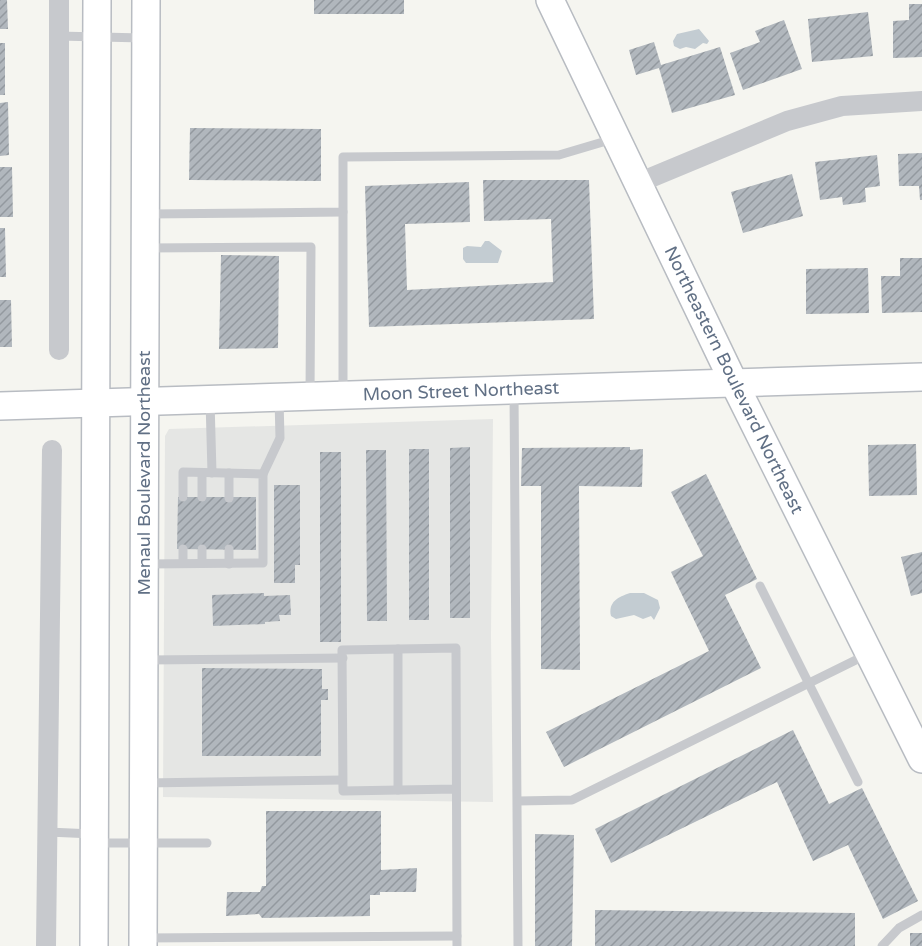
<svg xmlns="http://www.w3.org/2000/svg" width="922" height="946" viewBox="0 0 922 946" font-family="'Varela Round',sans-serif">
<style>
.built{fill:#e5e6e4}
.water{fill:#c3ccd2}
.building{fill:url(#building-hatch)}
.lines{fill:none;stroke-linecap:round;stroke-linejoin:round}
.secondary-casing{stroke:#b8bcc2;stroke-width:30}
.lane{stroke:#c7c9cd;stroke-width:9}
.street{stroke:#c7c9cd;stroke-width:20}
.secondary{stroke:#fff;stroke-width:27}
.labels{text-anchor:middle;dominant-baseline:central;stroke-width:6;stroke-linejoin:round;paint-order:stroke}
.street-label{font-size:18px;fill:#617085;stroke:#fff}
</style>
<defs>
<pattern id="building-hatch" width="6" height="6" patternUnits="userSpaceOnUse" patternTransform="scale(1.5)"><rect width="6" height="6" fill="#b1b7bd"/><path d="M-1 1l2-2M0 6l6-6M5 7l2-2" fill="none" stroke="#93999f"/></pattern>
</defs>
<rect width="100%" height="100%" fill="#f5f5f0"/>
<path class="built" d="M 493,419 L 491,636 L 493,802 L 163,797 L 165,436 L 169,429 Z"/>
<g class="water">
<path d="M 699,29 L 709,41 L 707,44 L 703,43 L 695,49 L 686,47 L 680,49 L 674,46 L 673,41 L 677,34 Z"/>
<path d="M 485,241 L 489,241 L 502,251 L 498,263 L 466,263 L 463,259 L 463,248 L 467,246 L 481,247 Z"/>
<path d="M 630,593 L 644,593 L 658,600 L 660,608 L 654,620 L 651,616 L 643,619 L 634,615 L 616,619 L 611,616 C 608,602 618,597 630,593 Z"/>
</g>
<g class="building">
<path d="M 0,0 L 7,0 L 8,29 L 0,29 Z"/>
<rect x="314" y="0" width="90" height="14"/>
<path d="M 909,4 L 922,4 L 922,57 L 893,58 L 893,21 L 909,20 Z"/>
<path d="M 868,12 L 873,56 L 812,62 L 808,19 Z"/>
<path d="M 784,20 L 802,69 L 743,90 L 730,53 L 760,42 L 755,31 Z"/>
<path d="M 654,42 L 661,65 L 720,47 L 735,95 L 672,113 L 659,68 L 636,75 L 629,50 Z"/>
<rect x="0" y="43" width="5" height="52"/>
<path d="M 8,102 L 9,155 L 0,156 L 0,103 Z"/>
<path d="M 190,128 L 321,129 L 321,181 L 189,180 Z"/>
<path d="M 922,153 L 922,200 L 920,200 L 919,186 L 899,186 L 898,154 Z"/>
<path d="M 877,155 L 880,186 L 865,188 L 866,202 L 843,205 L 842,197 L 820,200 L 815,162 Z"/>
<path d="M 0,167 L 12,167 L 13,217 L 0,217 Z"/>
<path d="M 792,174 L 803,216 L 743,233 L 731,192 Z"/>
<path d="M 483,180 L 589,180 L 594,319 L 369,327 L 365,186 L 469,182 L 470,222 L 405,224 L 407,290 L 553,282 L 551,219 L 484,221 Z"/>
<path d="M 0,228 L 5,228 L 6,277 L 0,277 Z"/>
<path d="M 221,255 L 279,256 L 278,348 L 219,349 Z"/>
<path d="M 900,258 L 922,258 L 922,312 L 882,313 L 881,276 L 900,276 Z"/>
<path d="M 868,268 L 869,313 L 806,314 L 806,269 Z"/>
<path d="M 0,300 L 11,300 L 12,347 L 0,347 Z"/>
<path d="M 916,444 L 917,495 L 869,496 L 868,445 Z"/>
<path d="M 470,447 L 470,618 L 450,618 L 450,448 Z"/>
<path d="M 630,447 L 630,450 L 643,449 L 642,487 L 579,486 L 580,670 L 541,669 L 541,486 L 521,486 L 522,448 Z"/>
<rect x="409" y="449" width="20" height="171"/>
<path d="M 366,450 L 386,450 L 387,621 L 367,621 Z"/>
<rect x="320" y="452" width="21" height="190"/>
<path d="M 706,474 L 757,579 L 725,595 L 761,668 L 564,767 L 546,732 L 709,651 L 671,572 L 703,556 L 671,492 Z"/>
<path d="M 274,485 L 300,485 L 300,565 L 295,565 L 295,583 L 274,583 Z"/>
<path d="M 178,497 L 256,497 L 256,550 L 177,549 Z"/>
<path d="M 922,552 L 922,593 L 911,596 L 901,557 Z"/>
<path d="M 264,593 L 264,596 L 290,595 L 291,615 L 279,615 L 280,621 L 265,622 L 265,624 L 213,626 L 212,595 Z"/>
<path d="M 202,668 L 322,669 L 322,689 L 328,689 L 328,700 L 321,700 L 321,756 L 202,756 Z"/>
<path d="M 793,730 L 829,804 L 862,788 L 918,901 L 883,919 L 848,845 L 813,861 L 777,782 L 611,863 L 595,829 Z"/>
<path d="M 266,811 L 381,811 L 381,870 L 417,868 L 416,892 L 380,892 L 380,895 L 370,895 L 370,916 L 262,918 L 259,914 L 226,916 L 227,892 L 260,892 L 262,886 L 266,886 Z"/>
<path d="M 535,834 L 574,835 L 572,946 L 535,946 Z"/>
<path d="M 595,910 L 855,913 L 855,946 L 595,946 Z"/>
<rect x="910" y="933" width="12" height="13"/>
</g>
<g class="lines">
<defs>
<g id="secondary">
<path d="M 550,0 L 734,383 L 922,759"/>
<path d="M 0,406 L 922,377"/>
<path d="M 94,946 L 97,0"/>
<path d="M 143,946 L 146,0"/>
</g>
</defs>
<use href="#secondary" class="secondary-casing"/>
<g class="lane">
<path d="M 58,36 L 143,38"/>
<path d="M 148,214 L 343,212 L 343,157 L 559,155 L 613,139"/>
<path d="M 147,248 L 311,247 L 310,394"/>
<path d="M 343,392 L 343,212"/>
<path d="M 514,392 L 518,946"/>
<path d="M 210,400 L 212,473"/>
<path d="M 202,473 L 202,497"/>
<path d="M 229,473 L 229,498"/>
<path d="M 263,474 L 280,438 L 279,399"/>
<path d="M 202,549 L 202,563"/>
<path d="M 183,563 L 183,549"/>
<path d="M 147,564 L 263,563 L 263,474 L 183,472 L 183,497"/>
<path d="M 229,564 L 229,549"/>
<path d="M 760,586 L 858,782"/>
<path d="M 398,649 L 398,790"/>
<path d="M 147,660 L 343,658"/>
<path d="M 146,783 L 342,780"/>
<path d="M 456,789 L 343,791 L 342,650 L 456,648 L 457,946"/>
<path d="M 518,801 L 572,800 L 868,654"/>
<path d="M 48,832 L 93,834"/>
<path d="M 96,843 L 207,843"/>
<path d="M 144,938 L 457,936"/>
<path d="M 882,946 L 899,928 L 922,915"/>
</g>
<g class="street">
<path d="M 638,183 L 787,121 L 842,106 L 922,101"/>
<path d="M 59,350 L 59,0"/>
<path d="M 46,946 L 52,450"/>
</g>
<use href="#secondary" class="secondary"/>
</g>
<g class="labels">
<g class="street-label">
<text transform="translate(734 380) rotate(64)">Northeastern Boulevard Northeast</text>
<text transform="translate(461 391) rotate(-2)">Moon Street Northeast</text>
<text transform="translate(144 473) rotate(-90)">Menaul Boulevard Northeast</text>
</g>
</g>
</svg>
